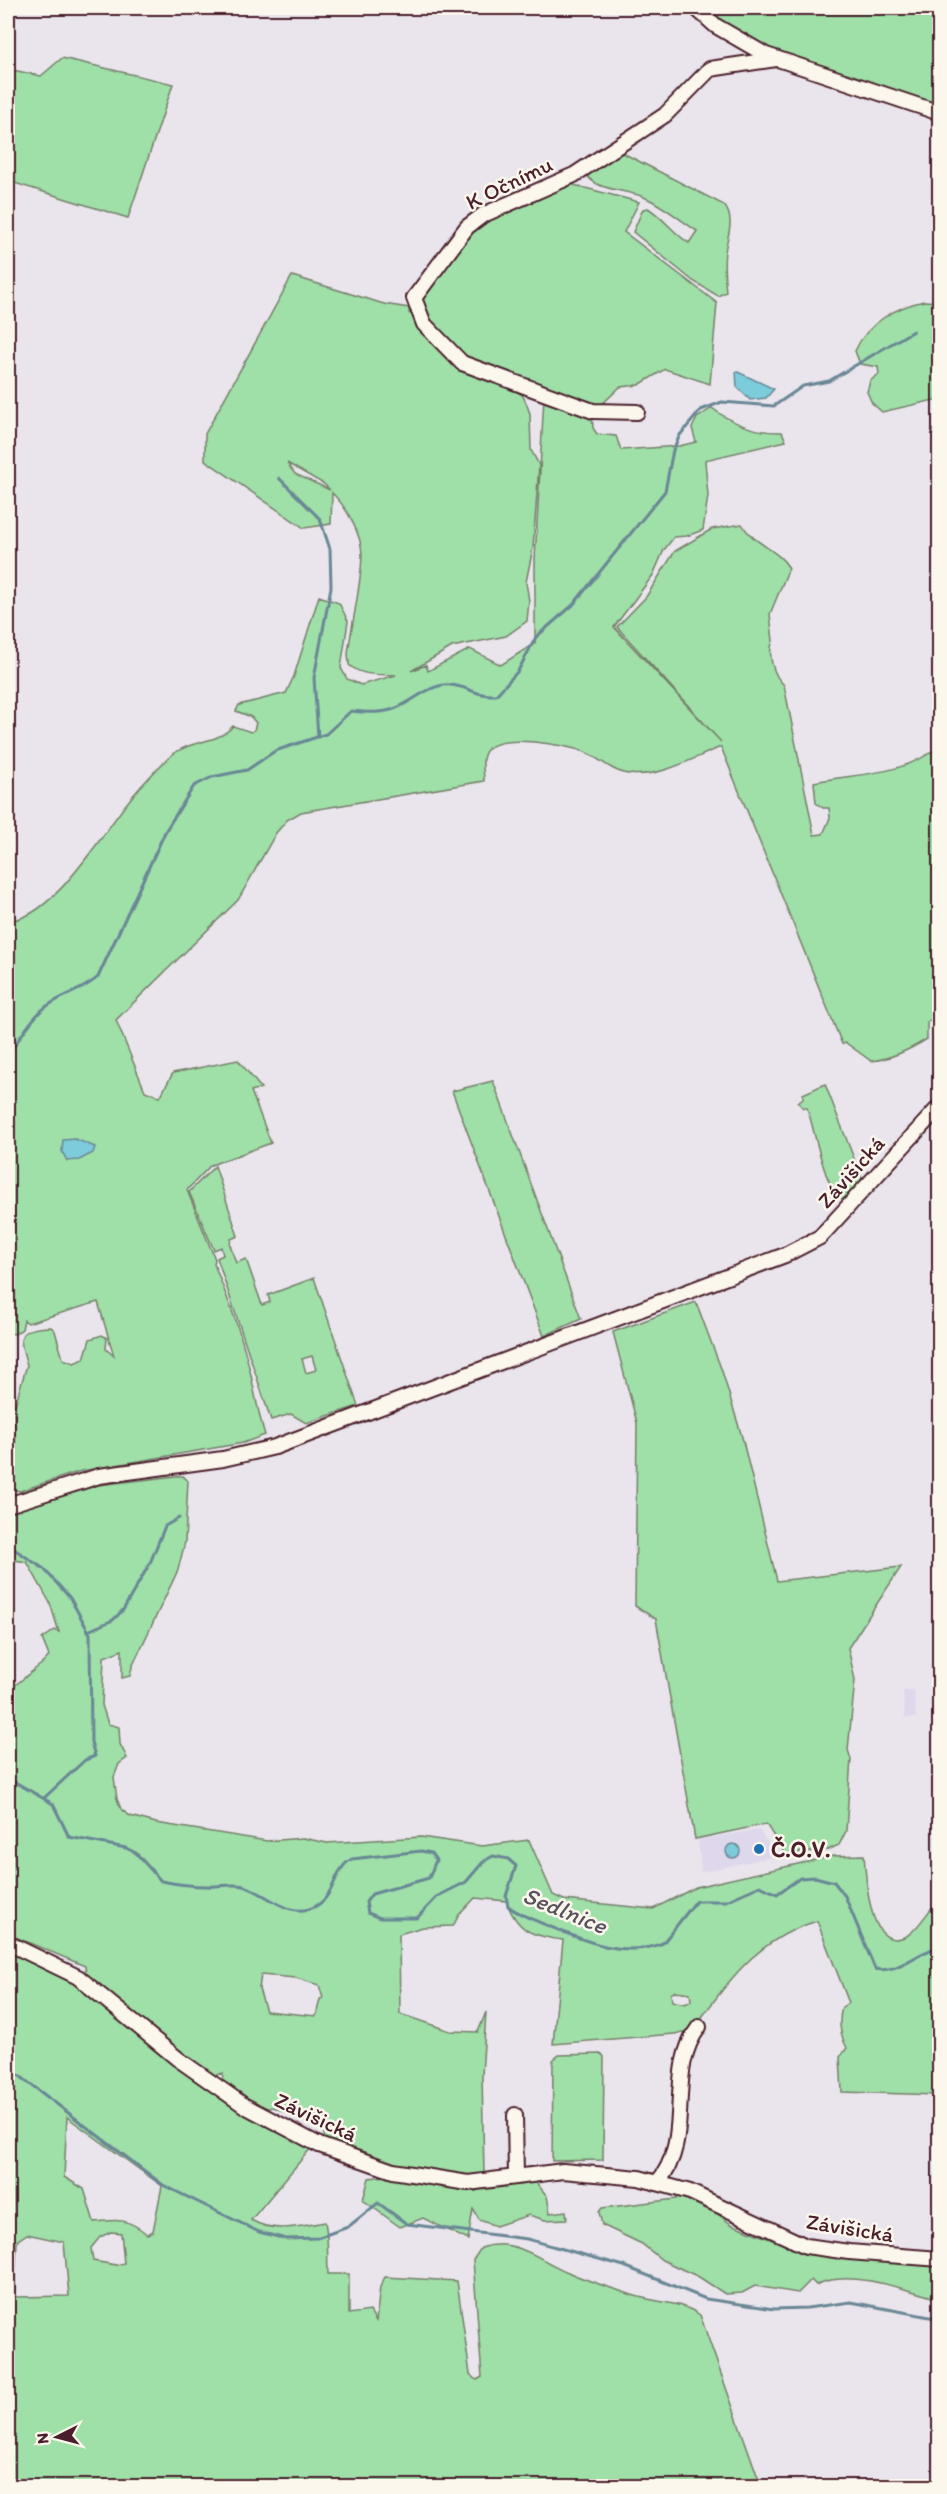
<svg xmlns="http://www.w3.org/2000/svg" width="947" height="2494" viewBox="0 0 947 2494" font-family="Itim,sans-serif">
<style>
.built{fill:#dfd8ec}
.green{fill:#9fdfa8;stroke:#747f6a;stroke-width:1.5;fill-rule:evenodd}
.water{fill:#7dccdb;stroke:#698795;stroke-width:1.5}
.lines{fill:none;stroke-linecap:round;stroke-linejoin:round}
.stream{stroke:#698795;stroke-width:3}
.minor-casing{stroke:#4a1f2b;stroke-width:18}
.minor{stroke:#fbf7ec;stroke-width:14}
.poi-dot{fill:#1f6fb2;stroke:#fbf7ec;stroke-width:2}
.labels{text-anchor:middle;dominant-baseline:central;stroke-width:5;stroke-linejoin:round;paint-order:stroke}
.street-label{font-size:22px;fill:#4a1f2b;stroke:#fbf7ec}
.poi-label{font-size:22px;font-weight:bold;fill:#4a1f2b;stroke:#fbf7ec;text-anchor:start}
.water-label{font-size:24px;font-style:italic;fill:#595360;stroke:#fbf7ec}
</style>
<rect width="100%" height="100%" fill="#eae5ec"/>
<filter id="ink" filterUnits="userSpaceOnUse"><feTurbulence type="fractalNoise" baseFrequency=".0167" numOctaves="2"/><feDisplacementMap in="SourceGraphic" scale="12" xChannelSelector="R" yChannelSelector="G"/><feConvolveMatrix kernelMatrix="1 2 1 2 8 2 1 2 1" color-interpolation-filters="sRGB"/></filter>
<g filter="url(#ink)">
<g class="built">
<path d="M 914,1690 L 916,1718 L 905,1718 L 903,1691 Z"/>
<path d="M 759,1830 L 777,1856 L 701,1872 L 698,1839 Z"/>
</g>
<g class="green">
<path d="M 704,8 L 939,8 L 939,109 C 863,82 765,60 704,8 Z"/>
<path d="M 62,58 L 173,84 L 128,218 L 8,181 L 8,69 L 41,76 Z"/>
<path d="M 619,151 L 724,205 C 736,220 727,236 725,252 C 723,265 725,280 726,292 L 718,296 L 693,281 L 633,232 L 643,209 L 648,208 C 664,218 673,233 689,243 L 697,231 C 680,220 664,206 646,198 C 628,189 596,192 586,174 Z"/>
<path d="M 566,183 L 639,202 L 624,232 L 717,303 L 710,384 L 665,369 L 639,385 L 620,387 L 592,414 L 593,428 L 597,434 L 616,436 L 621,450 L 679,446 L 696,442 L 692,428 L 697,418 L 712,408 C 733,424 756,433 782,432 L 786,441 L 705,460 L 708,496 L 703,530 L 687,536 L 674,537 L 664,550 L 653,575 L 614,627 L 721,742 L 617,627 L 646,597 L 675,551 L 712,529 L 742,524 C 753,544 778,549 789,568 L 770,614 L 773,641 C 767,654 773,675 784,685 L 814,835 L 823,834 L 830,818 L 829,808 L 823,808 L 816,803 L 814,782 C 856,773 905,776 939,746 L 938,1016 L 927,1022 L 927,1039 C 911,1049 890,1059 871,1061 L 846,1043 L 842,1044 L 721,747 C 693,758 660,778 630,774 C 613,773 599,758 585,752 C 566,745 501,733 487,750 C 480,758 484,771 484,781 L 301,812 L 287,820 L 276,833 L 238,900 L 116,1020 L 145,1091 L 160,1097 L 173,1073 L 238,1060 L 261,1088 L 251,1091 L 271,1143 L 211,1165 L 187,1190 L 215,1259 L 214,1264 C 228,1299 242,1335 250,1371 C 255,1393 258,1413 265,1435 L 243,1443 L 81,1471 L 20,1491 L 10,1489 L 8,1463 L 15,1448 L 14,1408 L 27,1365 C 19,1337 14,1328 51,1327 L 55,1331 L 63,1359 L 74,1363 L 84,1359 L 90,1339 L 102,1335 L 107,1338 L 106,1349 L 114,1356 L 98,1302 L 28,1323 L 24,1320 L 22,1329 L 15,1334 L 8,1333 L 8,920 C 51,922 105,829 131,798 C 141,786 164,760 176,752 C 195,739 217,744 233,726 L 251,732 L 254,730 L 256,723 L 251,717 L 236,711 L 239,705 L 286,693 L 294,676 L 319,596 L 339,603 L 348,621 L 341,668 L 347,679 L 361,685 L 396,675 C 380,674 363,677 349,665 L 348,653 C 352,622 361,587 362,555 C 362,535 346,506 332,493 L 331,524 L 304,528 L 205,460 L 205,434 L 292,276 L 384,304 L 409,308 L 409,313 L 417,318 L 439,345 L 509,385 L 523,396 L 527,405 L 530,414 L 531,450 L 539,465 L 533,548 L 526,582 L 529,601 L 527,621 L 506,636 L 452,647 L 411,671 L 426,665 L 428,671 L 470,649 L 501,665 L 535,643 L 535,559 L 544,397 L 472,363 L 431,325 L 420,297 L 472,226 ZM 287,463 L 324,484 L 330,490 L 295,474 Z"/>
<path d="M 924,301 L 939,302 L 939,399 L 882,412 L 872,403 L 867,392 L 870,381 L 879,374 L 878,367 L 860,364 L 855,351 C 867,323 896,307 924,301 Z"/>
<path d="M 493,1081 L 581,1319 L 544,1336 L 452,1091 Z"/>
<path d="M 825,1084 L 862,1179 L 844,1200 C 824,1192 815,1129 807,1108 L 803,1108 L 798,1102 L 803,1098 L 803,1094 Z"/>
<path d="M 215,1166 L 238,1236 L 231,1239 L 230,1245 L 236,1263 L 246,1259 L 262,1305 L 270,1302 L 268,1295 L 314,1278 L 358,1406 L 306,1423 L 291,1414 L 271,1420 L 217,1258 L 223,1255 L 221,1247 L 214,1250 L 189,1192 ZM 312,1356 L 316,1370 L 306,1373 L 302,1359 Z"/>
<path d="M 696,1302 L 722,1371 L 742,1437 L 777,1581 L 901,1567 L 848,1648 L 855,1680 L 848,1750 L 851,1759 L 846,1831 L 839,1845 L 828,1850 L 785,1854 L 766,1824 L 695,1839 L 656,1619 L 635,1606 L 637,1423 L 613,1332 Z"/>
<path d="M 176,1476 L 183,1476 L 188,1481 L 185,1542 L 178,1570 L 132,1667 L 130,1676 L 122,1678 L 122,1650 L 104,1657 L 102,1705 L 108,1724 L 119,1727 L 120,1744 L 127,1758 L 119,1764 L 114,1777 L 117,1799 L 121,1809 L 130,1816 L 156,1823 L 267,1841 L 303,1838 L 327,1843 L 421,1837 L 482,1846 L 529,1840 L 553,1895 L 564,1900 L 653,1909 L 696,1887 L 833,1856 L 864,1855 C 866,1874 868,1958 908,1935 C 918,1929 929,1909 939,1900 L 939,2095 L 842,2092 L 840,2057 L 847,2048 C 840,2034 838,2023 842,2007 L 849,2003 L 817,1921 C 755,1940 730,1980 693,2029 L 686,2033 L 553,2044 L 563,1940 C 532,1936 518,1932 506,1901 L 475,1898 L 459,1915 L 453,1926 L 423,1927 L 399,1934 L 400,2014 L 450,2031 L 478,2032 L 486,2012 L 482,2075 L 484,2175 C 440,2178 363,2158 324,2139 L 324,2130 L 274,2107 L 263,2109 L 222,2082 L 223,2073 L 209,2077 C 191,2058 172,2046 151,2029 C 129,2012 109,1992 86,1975 L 85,1966 L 8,1934 L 8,1691 L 45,1661 L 49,1656 L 42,1639 L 55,1630 L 59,1632 L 50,1603 L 27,1562 L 8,1559 L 8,1513 L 99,1485 ZM 261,1975 L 296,1978 L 319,1985 L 323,1998 L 320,1999 L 316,2016 L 266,2011 L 259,1989 ZM 675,1991 L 690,1993 L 691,2001 L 685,2004 L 672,2001 L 671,1994 Z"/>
<path d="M 8,1947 L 79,1984 L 82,1990 L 86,1989 L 242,2111 L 311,2148 L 251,2220 C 275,2234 299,2226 325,2222 C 329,2241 327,2255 328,2274 L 349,2274 L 349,2314 L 370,2311 L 376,2321 L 380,2287 L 385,2277 L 457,2281 L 470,2374 L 477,2380 L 482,2377 L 473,2260 L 481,2248 C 514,2236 539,2260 568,2272 C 587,2281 609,2287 629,2294 C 653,2303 679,2300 700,2315 L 761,2486 L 8,2486 ZM 67,2117 L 162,2186 L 153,2231 L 147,2234 C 127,2218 118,2219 94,2222 L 84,2189 L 64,2177 ZM 111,2232 L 121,2233 L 124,2263 L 116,2265 L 93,2261 L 91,2248 L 100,2237 ZM 27,2234 L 64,2242 L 69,2296 L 14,2297 L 17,2243 L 18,2240 Z"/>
<path d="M 602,2054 L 604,2057 L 603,2160 L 552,2161 L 553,2060 L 559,2055 Z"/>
<path d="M 393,2175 L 444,2188 L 476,2187 L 476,2191 L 480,2187 L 534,2180 L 547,2196 L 550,2213 L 566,2211 L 567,2219 L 545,2220 L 529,2215 L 496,2226 L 479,2220 L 473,2209 L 468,2240 L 423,2218 L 400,2227 L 363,2200 L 369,2178 Z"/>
<path d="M 680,2195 L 698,2199 L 731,2224 L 783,2244 L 840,2255 L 939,2265 L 939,2299 C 906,2290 848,2268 816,2285 L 811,2280 L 798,2293 L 755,2286 L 742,2293 L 725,2294 L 699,2277 L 662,2260 L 642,2244 L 602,2225 L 599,2212 L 602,2208 L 676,2199 Z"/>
</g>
<g class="water">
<path d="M 736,372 L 738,372 L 774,389 L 766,398 L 750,400 L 737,387 Z"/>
<path d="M 75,1139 L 95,1147 L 93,1153 L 79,1160 L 67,1161 L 62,1151 L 63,1140 Z"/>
<circle cx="733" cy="1851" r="7"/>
</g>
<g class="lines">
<g class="stream">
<path d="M 279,478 L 320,519 L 330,549 L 331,587 L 314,678 L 318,737"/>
<path d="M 8,1055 C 18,1041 29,1022 42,1010 C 59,995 82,992 98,977 L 166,830 L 194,786 L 212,777 L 247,770 L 275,751 L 326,734 L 351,711 C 365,712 380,714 394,709 C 411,703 431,683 450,685 C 468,686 474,696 496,695 L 518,671 L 536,637 L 573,605 L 665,491 L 673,450 L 680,435 L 701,410 L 722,402 L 774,406 L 803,386 L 829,381 L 913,331"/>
<path d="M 8,1545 L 44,1569 L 70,1598 L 90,1634 L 91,1742 L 95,1756 L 85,1760 L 44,1798"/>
<path d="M 88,1631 L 113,1620 L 123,1610 L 150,1563 L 165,1526 L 179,1518"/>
<path d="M 8,1782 L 15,1782 L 53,1804 L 69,1837 L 126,1848 L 136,1853 L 161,1881 C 176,1884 192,1886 207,1886 C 219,1887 232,1883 244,1886 C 267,1893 290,1921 316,1906 C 335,1896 334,1868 352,1859 L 421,1851 L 431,1853 L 436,1860 L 429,1878 L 372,1894 L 366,1902 L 368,1913 L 380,1918 L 417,1918 L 438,1896 L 466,1882 L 484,1861 L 493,1856 L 508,1859 L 516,1866 L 506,1896 L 508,1906 C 519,1915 533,1919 546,1925 C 582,1940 624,1959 663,1943 L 696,1901 L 726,1901 L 760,1886 L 777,1894 L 800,1878 L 815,1877 L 834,1882 L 845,1896 L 875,1969 C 899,1974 917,1951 940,1947"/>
<path d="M 8,2067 L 163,2185 L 259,2232 L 286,2239 L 317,2238 L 348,2227 L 378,2203 L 407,2224 L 527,2239 L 624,2266 L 706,2299 L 774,2309 L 807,2308 L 851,2302 L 940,2319"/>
</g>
<defs>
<g id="minor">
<path d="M 696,8 L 716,26 L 766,55 L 940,113"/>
<path d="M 637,412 L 593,411 L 462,363 L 424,324 L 414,298 L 467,227 L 483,215 L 574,175 L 665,115 L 710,69 L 776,59"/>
<path d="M 8,1505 L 99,1476 L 223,1459 L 275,1447 L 785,1255 L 820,1237 L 940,1106"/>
<path d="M 8,1943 L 78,1977 L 178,2059 L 245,2106 L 319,2145 L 393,2171 L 468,2183 L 563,2171 L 639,2178 L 690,2192 L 806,2246 L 849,2252 L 940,2259"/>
<path d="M 515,2115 L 516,2177"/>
<path d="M 657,2183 C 696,2139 664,2072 699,2027"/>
</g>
</defs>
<use href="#minor" class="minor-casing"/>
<use href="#minor" class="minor"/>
</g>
</g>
<circle class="poi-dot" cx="759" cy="1849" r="6"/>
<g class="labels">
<g class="street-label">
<text transform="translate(509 183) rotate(-26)">K Očnímu</text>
<text transform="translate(851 1172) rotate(-48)">Závišická</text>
<text transform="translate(316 2117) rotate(25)">Závišická</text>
<text transform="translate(850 2228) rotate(9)">Závišická</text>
</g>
<g class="poi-label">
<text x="771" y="1849">Č.O.V.</text>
</g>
<g class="water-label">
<text transform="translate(565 1910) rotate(22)">Sedlnice</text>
</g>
</g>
<rect width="947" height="2494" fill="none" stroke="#fbf7ec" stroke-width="30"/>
<rect x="15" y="15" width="917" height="2464" fill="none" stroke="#4a1f2b" stroke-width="2" filter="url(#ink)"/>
<g transform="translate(57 2437) rotate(264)" stroke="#fbf7ec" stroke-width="4.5" paint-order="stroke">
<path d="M0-4.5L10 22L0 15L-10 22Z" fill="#4a1f2b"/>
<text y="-9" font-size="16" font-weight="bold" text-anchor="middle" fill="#4a1f2b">N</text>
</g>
</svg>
